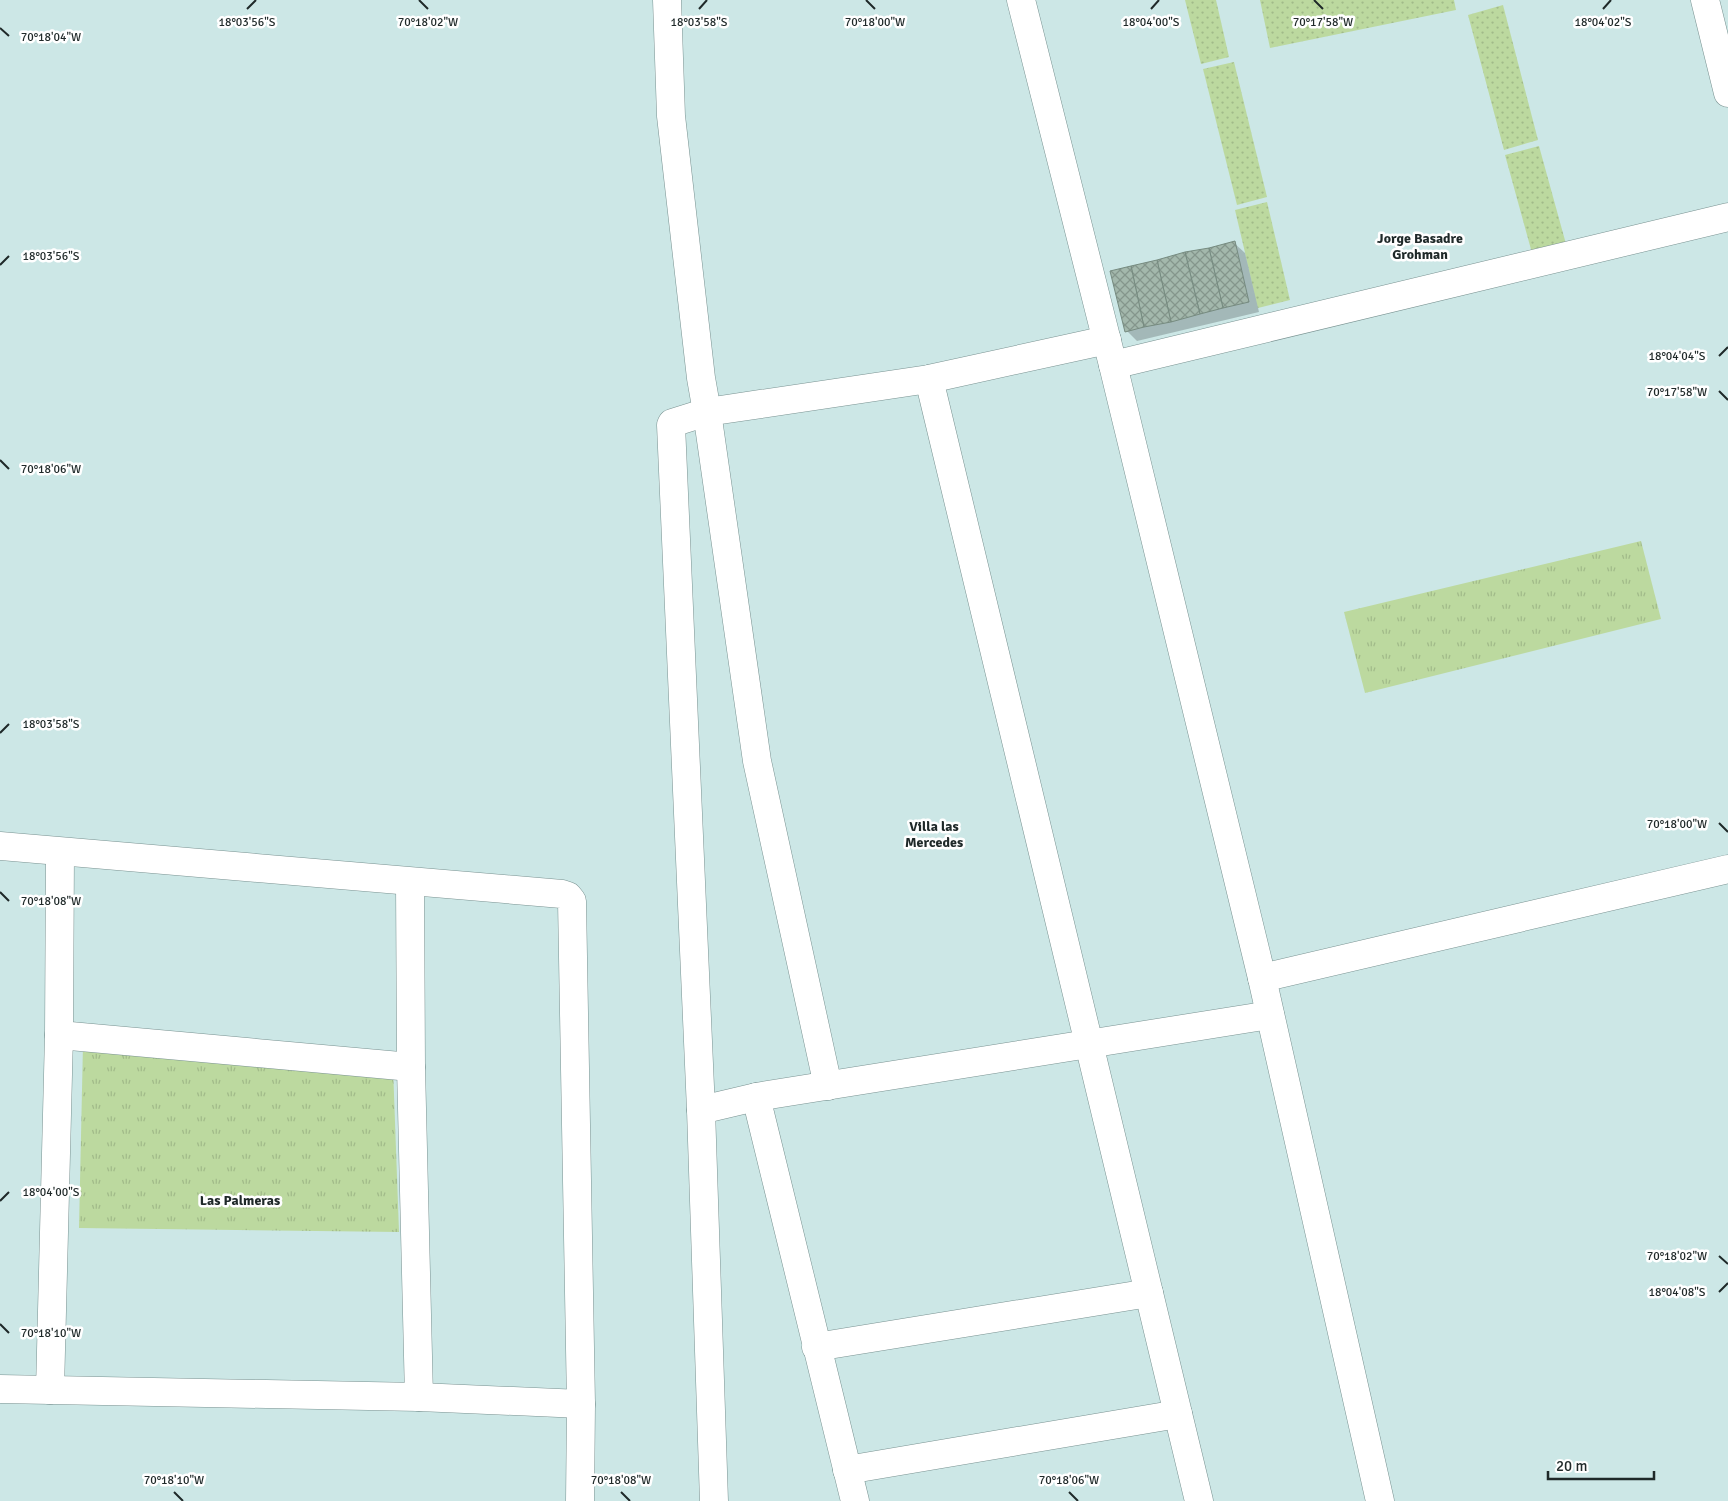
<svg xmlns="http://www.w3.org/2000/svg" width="1728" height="1501" viewBox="0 0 1728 1501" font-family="Signika,sans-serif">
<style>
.grass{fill:url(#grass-dots)}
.park{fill:url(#park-tufts)}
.shadow{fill:#0003}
.building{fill:url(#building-cross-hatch);stroke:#768b80}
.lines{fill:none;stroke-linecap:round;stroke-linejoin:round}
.minor-casing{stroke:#799291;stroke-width:29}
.minor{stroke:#fff;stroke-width:28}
.ticks{fill:none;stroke:#1f2929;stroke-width:2}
.labels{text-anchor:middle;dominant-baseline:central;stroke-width:5;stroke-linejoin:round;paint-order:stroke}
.neighbourhood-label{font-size:14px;font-weight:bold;fill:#1f2929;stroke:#fff}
.ticks-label{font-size:12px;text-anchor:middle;fill:#1f2929;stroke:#fff;stroke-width:5;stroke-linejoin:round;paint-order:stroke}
</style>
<defs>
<pattern id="grass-dots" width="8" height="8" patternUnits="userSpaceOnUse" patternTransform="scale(1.25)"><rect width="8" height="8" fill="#bcd99f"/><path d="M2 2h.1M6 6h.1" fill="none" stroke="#a1ba89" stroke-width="1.8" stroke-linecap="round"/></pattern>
<pattern id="park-tufts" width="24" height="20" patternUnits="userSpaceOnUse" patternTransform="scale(1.25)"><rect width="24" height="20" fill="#bcd99f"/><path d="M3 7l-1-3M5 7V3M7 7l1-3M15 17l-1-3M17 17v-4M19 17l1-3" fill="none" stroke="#a1ba89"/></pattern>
<pattern id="building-cross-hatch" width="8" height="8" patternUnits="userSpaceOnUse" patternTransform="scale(1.25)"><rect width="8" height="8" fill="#a3b8ac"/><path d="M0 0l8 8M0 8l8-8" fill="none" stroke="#84968c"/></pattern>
</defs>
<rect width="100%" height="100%" fill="#cce7e6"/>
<g class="grass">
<path d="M 1185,0 L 1216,0 L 1229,57 L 1201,64 Z"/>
<path d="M 1260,0 L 1454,0 L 1456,10 L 1270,48 Z"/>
<path d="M 1503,5 L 1538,140 L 1504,150 L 1468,15 Z"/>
<path d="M 1234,62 L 1267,197 L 1237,205 L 1203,69 Z"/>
<path d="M 1539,146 L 1566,244 L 1532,253 L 1505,155 Z"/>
<path d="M 1267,202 L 1290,300 L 1258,308 L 1235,210 Z"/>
</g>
<g class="park">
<path d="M 1641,541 L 1661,619 L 1365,693 L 1344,612 Z"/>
<path d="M 83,1044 L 393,1067 L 399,1232 L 79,1228 Z"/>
</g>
<path class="shadow" d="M 1234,243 L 1245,253 L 1259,312 L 1137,341 L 1127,331 Z"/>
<g class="building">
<path d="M 1235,241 L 1249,302 L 1223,308 L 1209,248 Z"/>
<path d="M 1209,248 L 1223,308 L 1200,314 L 1185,252 Z"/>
<path d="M 1185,252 L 1200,314 L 1171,322 L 1157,260 Z"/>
<path d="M 1157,260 L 1171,322 L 1144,327 L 1131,266 Z"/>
<path d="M 1131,266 L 1144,327 L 1125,332 L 1110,271 Z"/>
</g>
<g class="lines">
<defs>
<g id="minor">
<path d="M 667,0 L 671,116 L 701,378 L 707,412 L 757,761 L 828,1086"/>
<path d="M 1021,0 L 1113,365 L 1262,978 L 1380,1501"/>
<path d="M 1705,0 L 1728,93"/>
<path d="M 1113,365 L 1728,217"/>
<path d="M 929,379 L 1199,1501"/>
<path d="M 0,846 L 562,894 L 568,896 L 572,901 L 581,1404 L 580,1501"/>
<path d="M 410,882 L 411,1067 L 419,1397"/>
<path d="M 1262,978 L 1728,869"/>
<path d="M 59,1035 L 411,1067"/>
<path d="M 756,1097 L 855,1501"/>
<path d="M 701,1110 L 756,1097 L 1270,1015"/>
<path d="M 816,1347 L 1149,1293"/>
<path d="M 0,1389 L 419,1397 L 581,1404"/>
<path d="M 50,1390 L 59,1035 L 60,852"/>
<path d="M 847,1470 L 1178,1414"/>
<path d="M 714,1501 L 701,1110 L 671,425 L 672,423 L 707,412 L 929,379 L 1107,340"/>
</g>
</defs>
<use href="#minor" class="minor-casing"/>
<use href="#minor" class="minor"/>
</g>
<path class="ticks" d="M 419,0 L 428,9M 866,0 L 875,9M 1314,0 L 1323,9M 247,9 L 256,0M 699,9 L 707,0M 1151,9 L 1159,0M 1603,9 L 1611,0M 0,28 L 9,36M 0,265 L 9,256M 1719,356 L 1728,347M 1719,391 L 1728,400M 0,460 L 9,469M 0,733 L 9,724M 1719,823 L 1728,832M 0,892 L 9,901M 0,1201 L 9,1192M 1719,1256 L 1728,1264M 1719,1292 L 1728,1283M 0,1324 L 9,1333M 174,1492 L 183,1501M 621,1492 L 630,1501M 1069,1492 L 1078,1501"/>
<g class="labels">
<g class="neighbourhood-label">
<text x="1420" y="238">Jorge Basadre<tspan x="1420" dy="16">Grohman</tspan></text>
<text x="934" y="826">Villa las<tspan x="934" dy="16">Mercedes</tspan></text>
<text x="240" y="1200">Las Palmeras</text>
</g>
</g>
<g class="ticks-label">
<text x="428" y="26">70°18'02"W</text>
<text x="875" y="26">70°18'00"W</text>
<text x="1323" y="26">70°17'58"W</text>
<text x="247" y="26">18°03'56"S</text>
<text x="699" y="26">18°03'58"S</text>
<text x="1151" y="26">18°04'00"S</text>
<text x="1603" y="26">18°04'02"S</text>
<text x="51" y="41">70°18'04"W</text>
<text x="51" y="260">18°03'56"S</text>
<text x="1677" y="360">18°04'04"S</text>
<text x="1677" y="396">70°17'58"W</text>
<text x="51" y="473">70°18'06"W</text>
<text x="51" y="728">18°03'58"S</text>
<text x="1677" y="828">70°18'00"W</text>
<text x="51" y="905">70°18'08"W</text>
<text x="51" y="1196">18°04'00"S</text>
<text x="1677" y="1260">70°18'02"W</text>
<text x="1677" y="1296">18°04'08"S</text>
<text x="51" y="1337">70°18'10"W</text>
<text x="174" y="1484">70°18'10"W</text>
<text x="621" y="1484">70°18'08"W</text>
<text x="1069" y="1484">70°18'06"W</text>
</g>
<path d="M1548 1471v8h106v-8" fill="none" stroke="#1f2929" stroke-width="2.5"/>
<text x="1556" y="1471" font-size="15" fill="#1f2929" stroke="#ffffff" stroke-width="4" paint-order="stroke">20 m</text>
</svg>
